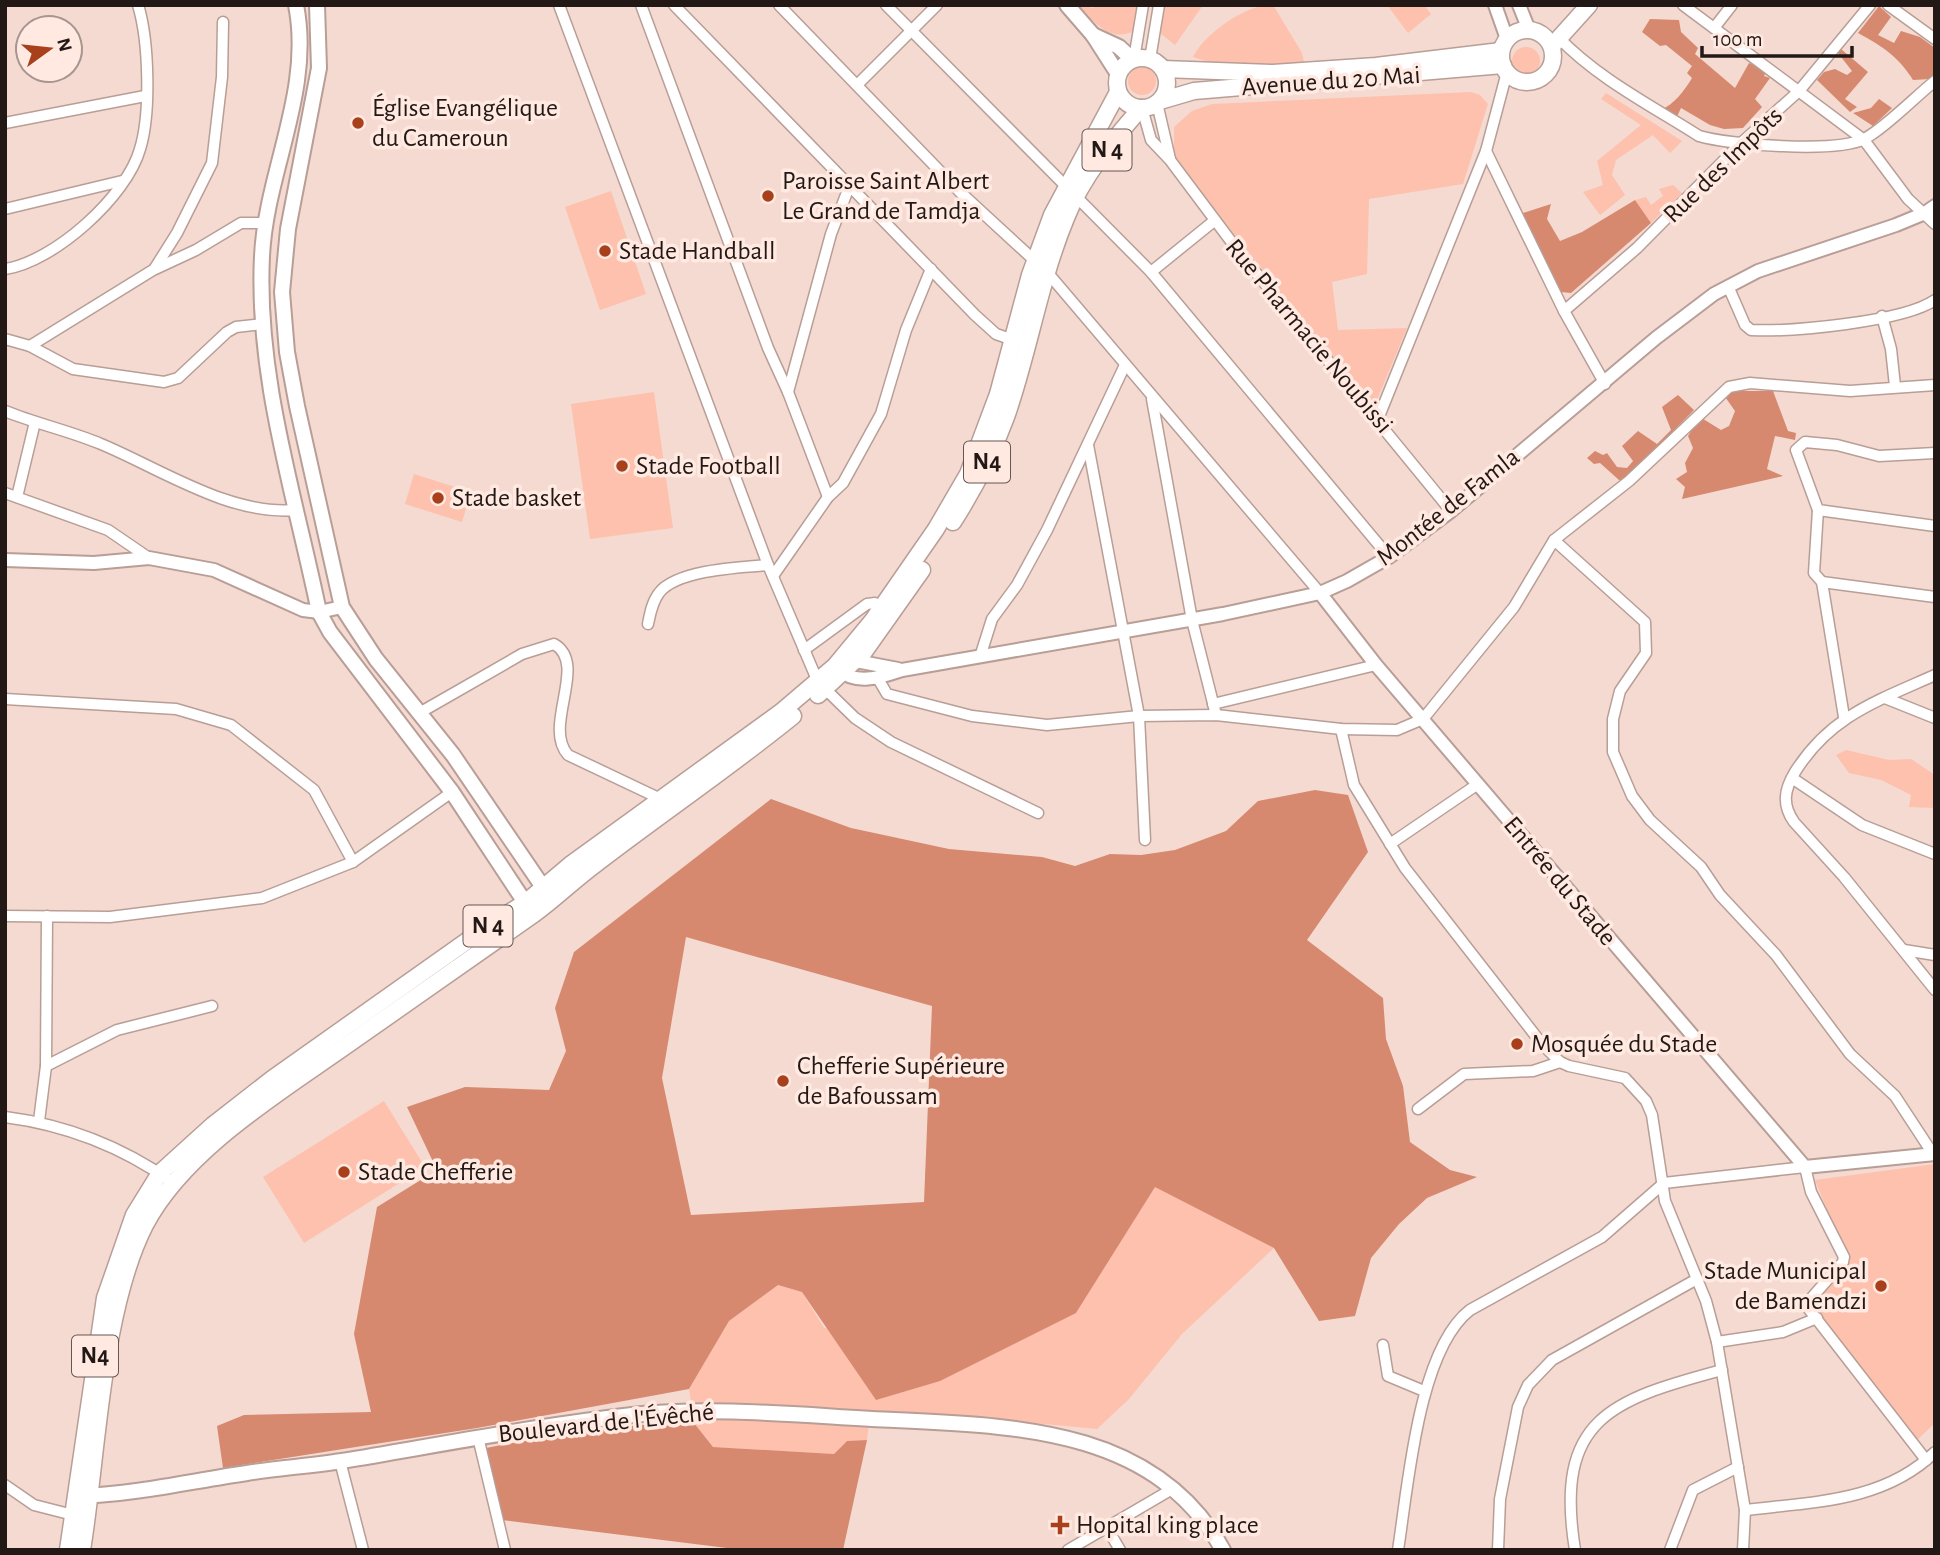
<svg xmlns="http://www.w3.org/2000/svg" width="1940" height="1555" viewBox="0 0 1940 1555" font-family="'Alegreya Sans',sans-serif">
<style>
.green{fill:#fdc1ad}
.forest{fill:#d6896f;fill-rule:evenodd}
.lines{fill:none;stroke-linecap:round;stroke-linejoin:round}
.minor-casing{stroke:#b89e96;stroke-width:13}
.tertiary-casing{stroke:#b89e96;stroke-width:16}
.secondary-casing{stroke:#b89e96;stroke-width:18}
.primary-casing{stroke:#b89e96;stroke-width:18}
.trunk-casing{stroke:#b89e96;stroke-width:19}
.minor{stroke:#fff;stroke-width:10}
.tertiary{stroke:#fff;stroke-width:12}
.secondary{stroke:#fff;stroke-width:14}
.primary{stroke:#fff;stroke-width:14}
.trunk{stroke:#fff;stroke-width:16}
.poi-dot{fill:#a8411b;stroke:#ffe9e1;stroke-width:2.5}
.labels{text-anchor:middle;dominant-baseline:central;stroke-width:7;stroke-linejoin:round;paint-order:stroke}
.shield{fill:#ffe9e1;stroke:#645752;stroke-width:2}
.shield-label{font-size:24px;font-weight:bold;fill:#221815}
.street-label{font-size:26px;fill:#221815;stroke:#ffe9e1}
.poi-label{font-size:26px;fill:#221815;stroke:#ffe9e1;text-anchor:start}
</style>
<rect width="100%" height="100%" fill="#f5dad1"/>
<g class="green">
<path d="M 1078,5 L 1093,8 L 1094,5 L 1138,5 L 1134,31 C 1110,43 1093,21 1078,5 Z"/>
<path d="M 1165,5 L 1203,5 L 1175,45 L 1160,33 Z"/>
<path d="M 1270,5 L 1275,8 L 1302,53 L 1305,66 L 1220,66 L 1193,57 C 1203,35 1245,5 1270,5 Z"/>
<path d="M 1387,5 L 1424,5 L 1431,14 L 1408,33 Z"/>
<circle cx="1526" cy="61" r="14"/>
<circle cx="1142" cy="81" r="14"/>
<path d="M 1471,92 L 1480,95 L 1488,104 L 1463,184 L 1369,199 L 1367,274 L 1332,282 L 1338,330 L 1407,328 L 1374,407 L 1174,160 L 1174,127 L 1192,111 L 1212,104 Z"/>
<path d="M 1606,93 L 1682,141 L 1670,153 L 1653,135 L 1616,160 L 1612,175 L 1625,195 L 1600,215 L 1583,192 L 1603,185 L 1597,161 L 1641,125 L 1601,99 Z"/>
<path d="M 1673,185 L 1682,193 L 1651,223 L 1635,200 L 1646,197 L 1651,205 L 1663,196 L 1659,189 Z"/>
<path d="M 611,191 L 646,294 L 600,310 L 565,207 Z"/>
<path d="M 654,392 L 673,528 L 590,539 L 571,404 Z"/>
<path d="M 414,474 L 471,492 L 462,522 L 405,504 Z"/>
<path d="M 1846,750 L 1889,760 L 1911,759 L 1935,775 L 1935,808 L 1909,807 L 1911,795 L 1881,780 L 1849,773 L 1836,755 Z"/>
<path d="M 384,1101 L 425,1167 L 304,1243 L 263,1177 Z"/>
<path d="M 1935,1164 L 1935,1423 L 1913,1444 L 1809,1306 L 1844,1252 L 1815,1180 Z"/>
<path d="M 1155,1186 L 1274,1248 L 1182,1334 L 1129,1399 L 1097,1429 L 960,1416 L 870,1414 L 867,1440 L 847,1441 L 834,1454 L 713,1447 L 694,1423 L 689,1389 L 729,1321 L 778,1285 L 802,1292 L 824,1328 L 1076,1313 Z"/>
</g>
<g class="forest">
<path d="M 1879,6 L 1891,17 L 1878,35 L 1894,43 L 1901,31 L 1920,37 L 1935,48 L 1935,74 L 1930,79 L 1913,80 C 1899,57 1882,46 1858,33 Z"/>
<path d="M 1650,19 L 1679,20 L 1681,32 L 1698,48 L 1695,54 L 1735,88 L 1749,63 L 1767,70 L 1764,76 L 1770,78 L 1755,99 L 1762,107 L 1743,128 L 1724,129 L 1710,125 L 1681,108 L 1675,121 L 1660,110 C 1674,105 1684,91 1692,78 L 1687,73 L 1692,66 L 1666,45 L 1660,46 L 1642,32 Z"/>
<path d="M 1841,49 L 1868,72 L 1845,99 L 1857,107 L 1850,112 L 1817,80 L 1824,72 L 1835,69 L 1847,75 L 1852,71 L 1838,53 Z"/>
<path d="M 1879,99 L 1892,108 L 1873,126 L 1853,113 L 1871,108 Z"/>
<path d="M 1635,200 L 1651,223 L 1571,293 L 1561,292 L 1520,214 L 1551,204 L 1547,219 L 1560,241 L 1582,232 Z"/>
<path d="M 1730,391 L 1773,391 L 1788,431 L 1796,433 L 1795,440 L 1775,436 L 1767,469 L 1783,476 L 1682,499 L 1685,487 L 1676,479 L 1687,472 L 1685,463 L 1693,448 L 1688,436 L 1700,417 L 1721,430 L 1729,426 L 1735,411 L 1723,394 Z"/>
<path d="M 1678,395 L 1694,410 L 1625,480 L 1619,480 L 1600,463 L 1594,464 L 1587,458 L 1595,451 L 1603,455 L 1607,453 L 1617,467 L 1627,468 L 1633,461 L 1622,446 L 1638,431 L 1657,444 L 1671,430 L 1662,407 Z"/>
<path d="M 1315,790 L 1348,795 L 1368,852 L 1307,940 L 1383,998 L 1386,1039 L 1403,1086 L 1410,1142 L 1450,1170 L 1477,1177 L 1427,1198 L 1399,1224 L 1371,1258 L 1355,1316 L 1319,1321 L 1274,1248 L 1155,1187 L 1076,1313 L 940,1381 L 876,1400 L 802,1292 L 778,1285 L 729,1321 L 689,1389 L 477,1428 L 223,1468 L 217,1426 L 244,1415 L 371,1412 L 354,1334 L 377,1207 L 437,1170 L 407,1107 L 465,1087 L 549,1090 L 566,1051 L 555,1008 L 574,952 L 771,799 L 851,828 L 949,849 L 1042,857 L 1075,866 L 1110,854 L 1141,855 L 1175,850 L 1226,831 L 1258,801 ZM 686,937 L 932,1006 L 924,1202 L 691,1215 L 662,1078 Z"/>
<path d="M 674,1422 L 694,1423 L 713,1447 L 834,1454 L 847,1441 L 867,1440 L 843,1550 L 743,1550 L 501,1520 L 486,1448 L 569,1432 Z"/>
</g>
<g class="lines">
<defs>
<g id="minor">
<path d="M 559,5 L 768,565 L 818,682 L 855,718 L 891,742 L 1038,813"/>
<path d="M 641,5 L 768,348 L 788,392 L 828,497"/>
<path d="M 674,5 L 975,315 L 996,334 L 1016,341"/>
<path d="M 779,5 L 960,192 L 1047,272 L 1320,593"/>
<path d="M 886,5 L 1151,272 L 1389,557"/>
<path d="M 1683,5 L 1864,140 L 1908,199 L 1935,224"/>
<path d="M 1888,5 L 1935,39"/>
<path d="M 1714,28 L 1732,5"/>
<path d="M 1558,37 C 1597,78 1652,106 1699,136 C 1729,145 1837,153 1864,139 C 1884,129 1916,96 1935,81"/>
<path d="M 1134,59 L 1143,5"/>
<path d="M 1150,59 L 1159,5"/>
<path d="M 857,85 L 937,5"/>
<path d="M 1157,103 L 1170,159"/>
<path d="M 1142,108 L 1151,140 L 1170,160 L 1239,252 L 1451,511"/>
<path d="M 5,123 L 145,96"/>
<path d="M 1486,151 L 1564,311 L 1605,384"/>
<path d="M 5,209 L 122,181"/>
<path d="M 155,268 L 177,233 L 212,163 L 222,77 L 223,22"/>
<path d="M 5,269 C 54,262 127,196 140,149 C 151,113 149,41 138,5"/>
<path d="M 1151,272 L 1214,221"/>
<path d="M 1728,286 L 1745,325 L 1751,330 C 1791,332 1903,322 1935,300"/>
<path d="M 1564,311 L 1637,248 L 1740,144 L 1799,91 L 1870,5"/>
<path d="M 1882,316 L 1891,349 L 1895,386"/>
<path d="M 5,339 L 30,346 L 73,369 L 164,382 L 178,378 L 227,332 L 236,327 L 263,324"/>
<path d="M 30,346 L 153,270 L 196,250 L 241,223 L 266,223"/>
<path d="M 788,392 L 831,234 L 849,187"/>
<path d="M 1152,399 L 1192,620 L 1216,715"/>
<path d="M 5,411 C 37,424 70,431 101,444 C 161,469 230,516 296,510"/>
<path d="M 1378,419 L 1486,151 L 1507,72"/>
<path d="M 1088,445 L 1139,716 L 1145,840"/>
<path d="M 1935,453 L 1879,456 L 1837,445 L 1805,442 L 1796,450 L 1818,510 L 1935,526"/>
<path d="M 5,493 L 108,530 L 149,558"/>
<path d="M 17,497 L 35,422"/>
<path d="M 1818,510 L 1814,573 L 1822,582"/>
<path d="M 1554,540 L 1645,622 L 1646,653 L 1620,691 L 1613,719 L 1613,752 L 1632,796 L 1650,820 L 1701,867 L 1720,895 L 1776,955 L 1850,1054 L 1895,1096 L 1933,1154"/>
<path d="M 773,576 L 828,497 L 843,483 L 881,414 L 906,330 L 931,269"/>
<path d="M 648,624 C 650,614 652,602 659,593 C 676,570 741,567 768,565"/>
<path d="M 804,650 L 867,604 L 875,603 L 886,608"/>
<path d="M 980,657 L 992,619 L 1017,585 L 1047,530 L 1125,365"/>
<path d="M 882,671 L 880,682 L 887,694 L 972,716 L 1047,725 L 1139,716 L 1216,715 L 1341,729 L 1397,730 L 1423,719 L 1514,607 L 1554,540 L 1629,481 L 1729,387 L 1750,383 L 1850,391 L 1935,385"/>
<path d="M 1935,675 C 1877,701 1830,716 1795,772 C 1784,790 1782,805 1794,822 L 1844,877 L 1935,990"/>
<path d="M 1885,698 L 1935,718"/>
<path d="M 5,699 L 176,709 L 231,725 L 314,790 L 353,862"/>
<path d="M 1213,704 L 1376,665"/>
<path d="M 421,712 L 522,654 L 554,644 C 589,664 542,726 568,755 L 665,801"/>
<path d="M 1844,717 L 1822,582 L 1935,597"/>
<path d="M 1341,729 L 1354,785 L 1405,868 L 1542,1044 L 1560,1062 L 1569,1066 L 1625,1078 L 1646,1101 L 1652,1115 L 1665,1201 L 1706,1301 L 1717,1342 L 1745,1510 L 1743,1550"/>
<path d="M 1792,778 L 1862,825 L 1935,854"/>
<path d="M 1390,844 L 1478,784"/>
<path d="M 5,916 L 110,917 L 262,898 L 353,862 L 452,792"/>
<path d="M 1904,950 L 1935,955"/>
<path d="M 46,1066 L 117,1030 L 212,1006"/>
<path d="M 1418,1109 L 1464,1074 L 1533,1071 L 1560,1062"/>
<path d="M 5,1117 C 67,1125 121,1146 172,1182"/>
<path d="M 39,1121 L 46,1066 L 47,916"/>
<path d="M 1717,1342 L 1783,1332 L 1817,1318"/>
<path d="M 1383,1345 L 1388,1376 L 1424,1391"/>
<path d="M 478,1437 L 505,1550"/>
<path d="M 340,1461 L 363,1550"/>
<path d="M 5,1485 L 34,1505 L 77,1516"/>
<path d="M 1745,1510 C 1812,1502 1884,1502 1935,1452"/>
<path d="M 1106,1526 L 1120,1550"/>
<path d="M 1068,1550 L 1174,1488"/>
<path d="M 1398,1550 C 1408,1487 1418,1350 1470,1310 L 1602,1237 L 1664,1183 L 1805,1167 L 1811,1192 L 1844,1257 L 1843,1262 L 1807,1303 L 1808,1308 L 1926,1460"/>
<path d="M 1498,1550 L 1500,1499 L 1518,1407 L 1528,1385 L 1552,1360 L 1697,1279"/>
<path d="M 1575,1550 C 1554,1419 1610,1400 1722,1370"/>
<path d="M 1670,1550 L 1693,1490 L 1738,1467"/>
</g>
<g id="tertiary">
<path d="M 1495,5 L 1507,39"/>
<path d="M 1519,5 L 1529,30"/>
<path d="M 5,560 L 94,563 L 149,558 L 214,570 L 303,610 L 319,612 L 342,607"/>
<path d="M 1320,593 L 1376,665 L 1805,1167 L 1935,1154"/>
<path d="M 849,656 L 856,661 L 898,669"/>
<path d="M 838,669 C 856,686 881,677 902,670 L 1223,614 L 1320,593 L 1347,581 L 1389,557 L 1451,511 L 1656,338 L 1714,294 L 1758,271 L 1896,225 L 1925,213 L 1935,206"/>
</g>
<g id="secondary">
<path d="M 1067,5 L 1093,35 L 1118,74"/>
<path d="M 1093,35 L 1119,47 L 1132,59"/>
</g>
<g id="primary">
<path d="M 296,5 C 313,91 266,172 262,256 C 256,377 295,495 319,612 L 330,632 L 452,792 L 530,910"/>
<path d="M 317,5 L 319,68 L 288,229 L 282,292 L 287,352 L 297,406 L 342,607 L 376,659 L 453,755 L 549,896"/>
<path d="M 81,1496 C 136,1494 192,1481 247,1473 C 278,1468 310,1466 342,1461 C 438,1445 535,1426 632,1415 C 720,1406 807,1416 895,1420 C 1018,1426 1156,1429 1223,1550"/>
</g>
<g id="trunk">
<circle cx="1527" cy="56" r="26"/>
<path d="M 1552,46 L 1589,5"/>
<circle cx="1142" cy="83" r="25"/>
<path d="M 1163,69 L 1273,73 L 1376,66 L 1501,51"/>
<path d="M 1160,101 L 1194,91 L 1503,65"/>
<path d="M 953,522 C 974,489 992,455 1006,417 C 1029,352 1039,283 1066,218 C 1082,177 1112,141 1141,108"/>
<path d="M 818,695 L 864,652 L 922,570"/>
<path d="M 68,1550 L 105,1298 L 134,1215 L 160,1173 L 213,1125 L 272,1079 L 491,924 L 525,903 L 570,865 L 781,712 L 835,666 L 873,620 L 936,529 L 968,474 L 998,394 L 1030,275 L 1052,215 L 1118,92"/>
<path d="M 82,1550 C 98,1452 101,1312 145,1225 C 184,1150 279,1093 347,1045 C 409,1001 472,958 534,914 C 556,898 575,879 597,863 C 662,813 729,768 793,716"/>
</g>
</defs>
<use href="#minor" class="minor-casing"/>
<use href="#tertiary" class="tertiary-casing"/>
<use href="#secondary" class="secondary-casing"/>
<use href="#primary" class="primary-casing"/>
<use href="#trunk" class="trunk-casing"/>
<use href="#minor" class="minor"/>
<use href="#tertiary" class="tertiary"/>
<use href="#secondary" class="secondary"/>
<use href="#primary" class="primary"/>
<use href="#trunk" class="trunk"/>
</g>
<g class="poi-dot">
<circle cx="358" cy="123" r="7"/>
<circle cx="768" cy="196" r="7"/>
<circle cx="605" cy="251" r="7"/>
<circle cx="622" cy="466" r="7"/>
<circle cx="438" cy="498" r="7"/>
<circle cx="1517" cy="1044" r="7"/>
<circle cx="783" cy="1081" r="7"/>
<circle cx="344" cy="1172" r="7"/>
<circle cx="1881" cy="1286" r="7"/>
<path d="M1056.5 1514.5h7v7h7v7h-7v7h-7v-7h-7v-7h7z"/>
</g>
<g class="labels">
<g class="shield">
<rect x="1082.5" y="129.5" width="49" height="41" rx="5"/>
<rect x="964" y="441.5" width="46" height="41" rx="5"/>
<rect x="463.5" y="905.5" width="49" height="41" rx="5"/>
<rect x="72" y="1335.5" width="46" height="41" rx="5"/>
</g>
<g class="shield-label">
<text x="1107" y="150">N 4</text>
<text x="987" y="462">N4</text>
<text x="488" y="926">N 4</text>
<text x="95" y="1356">N4</text>
</g>
<g class="street-label">
<text transform="translate(1331 81) rotate(-4)">Avenue du 20 Mai</text>
<text transform="translate(1723 165) rotate(-44)">Rue des Impôts</text>
<text transform="translate(1309 336) rotate(50)">Rue Pharmacie Noubissi</text>
<text transform="translate(1448 507) rotate(-38)">Montée de Famla</text>
<text transform="translate(1560 881) rotate(50)">Entrée du Stade</text>
<text transform="translate(606 1423) rotate(-6)">Boulevard de l'Évêché</text>
</g>
<g class="poi-label">
<text x="372" y="108">Église Evangélique<tspan x="372" dy="30">du Cameroun</tspan></text>
<text x="782" y="181">Paroisse Saint Albert<tspan x="782" dy="30">Le Grand de Tamdja</tspan></text>
<text x="619" y="251">Stade Handball</text>
<text x="636" y="466">Stade Football</text>
<text x="452" y="498">Stade basket</text>
<text x="1531" y="1044">Mosquée du Stade</text>
<text x="797" y="1066">Chefferie Supérieure<tspan x="797" dy="30">de Bafoussam</tspan></text>
<text x="358" y="1172">Stade Chefferie</text>
<text x="1867" y="1271" text-anchor="end">Stade Municipal<tspan x="1867" dy="30">de Bamendzi</tspan></text>
<text x="1076" y="1525">Hopital king place</text>
</g>
</g>
<rect width="1940" height="1555" fill="none" stroke="#221815" stroke-width="14"/>
<g transform="translate(49 49) rotate(75)"><circle r="33" fill="#ffe9e1" stroke="#a7958f" stroke-width="2"/>
<path d="M0-5L12 26L0 18L-12 26Z" fill="#a8411b"/>
<text y="-10" font-size="19" font-weight="bold" text-anchor="middle" fill="#221815">N</text>
</g>
<path d="M1702 46v10h150v-10" fill="none" stroke="#221815" stroke-width="3.5"/>
<text x="1713" y="46" font-size="21" fill="#221815" stroke="#ffe9e1" stroke-width="5" paint-order="stroke">100 m</text>
</svg>
